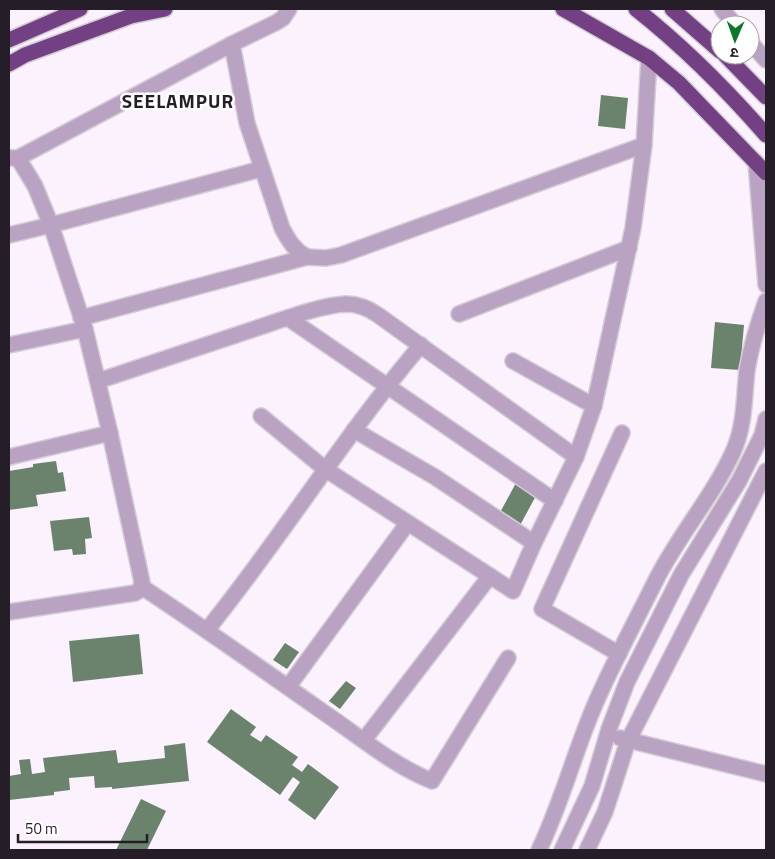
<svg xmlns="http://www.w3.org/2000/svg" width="775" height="859" viewBox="0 0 775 859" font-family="'Titillium Web','Noto Sans Devanagari',sans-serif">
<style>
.building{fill:#6b836c}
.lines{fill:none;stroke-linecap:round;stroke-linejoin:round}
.minor-casing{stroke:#d4ccd7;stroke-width:18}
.highway-casing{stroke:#d4ccd7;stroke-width:18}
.minor{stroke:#baa2c2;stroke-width:15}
.highway{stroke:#734183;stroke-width:15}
.labels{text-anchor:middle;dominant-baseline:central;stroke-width:5;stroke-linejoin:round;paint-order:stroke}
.district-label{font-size:19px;font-weight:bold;letter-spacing:1px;fill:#251d27;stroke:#fff}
</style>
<rect width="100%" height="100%" fill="#fbf2fe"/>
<g class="building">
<path d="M 601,95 L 628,98 L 625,129 L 598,126 Z"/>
<path d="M 715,322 L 744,325 L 740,370 L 711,368 Z"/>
<path d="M 56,461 L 58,473 L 63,472 L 66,491 L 36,495 L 38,506 L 9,510 L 9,471 L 33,467 L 33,464 Z"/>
<path d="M 517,481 L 538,492 L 518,529 L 497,518 Z"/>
<path d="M 89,517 L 92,538 L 85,539 L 86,554 L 73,555 L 72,549 L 54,551 L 50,521 Z"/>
<path d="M 139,634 L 143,674 L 73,682 L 69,641 Z"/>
<path d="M 285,643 L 299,652 L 287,669 L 273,660 Z"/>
<path d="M 346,681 L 356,688 L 340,709 L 329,701 Z"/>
<path d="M 231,709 L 256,727 L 250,735 L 261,742 L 266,735 L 298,757 L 292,765 L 302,772 L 308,764 L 339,787 L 315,820 L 288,800 L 300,782 L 293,777 L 280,795 L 207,742 Z"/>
<path d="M 185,743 L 189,781 L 112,789 L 112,787 L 95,788 L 94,776 L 69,778 L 70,790 L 54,792 L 54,795 L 9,800 L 9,776 L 21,774 L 19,760 L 30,759 L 32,774 L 45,772 L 43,758 L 116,750 L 118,763 L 165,758 L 164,746 Z"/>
<path d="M 141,799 L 166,811 L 147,850 L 116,850 Z"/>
</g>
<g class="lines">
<defs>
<g id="minor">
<path d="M 722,9 L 735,25"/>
<path d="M 750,42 L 766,60"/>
<path d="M 232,44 L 247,123 L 282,228 C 289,241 294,250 307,257"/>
<path d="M 9,158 L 18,158 L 35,186 L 51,225 L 85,329 L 110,433 L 142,582 L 140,590 L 135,593 L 9,612"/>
<path d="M 18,158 L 232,44 L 277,22 L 283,18 L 289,9"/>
<path d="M 756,162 L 766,285"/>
<path d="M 9,235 L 51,225 L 261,169"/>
<path d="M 459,314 L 629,248"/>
<path d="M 81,318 L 307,257 L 326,258 L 341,255 L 644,145"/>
<path d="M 288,318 L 555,501"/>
<path d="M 9,345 L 85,329"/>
<path d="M 513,361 L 594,406"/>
<path d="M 98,381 C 150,364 202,346 254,329 C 279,321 320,305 346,304 C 359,304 368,308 378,315 L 576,457"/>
<path d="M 261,416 L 325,469 L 513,591 L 534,543 L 576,457 L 594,406 L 633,228 L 644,145 L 649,58"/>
<path d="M 354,430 L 435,477 L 534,543"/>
<path d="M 9,457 L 110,433"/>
<path d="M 142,587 C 204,628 265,671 326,714 C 360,737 394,766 432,781 L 508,658"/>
<path d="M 207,630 C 282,537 344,436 421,345"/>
<path d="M 619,654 L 542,609 L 622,433"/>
<path d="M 288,687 L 407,524"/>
<path d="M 620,738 L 766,774"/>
<path d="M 364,740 L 490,576"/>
<path d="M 539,850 C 562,802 575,750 596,702 C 614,661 635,622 655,582 C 677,537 712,498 733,452 C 745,426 744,398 747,370 C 751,347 758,323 766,301"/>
<path d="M 562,850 L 592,786 L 609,729 L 627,682 L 681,575 L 739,481 L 762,435 L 766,419"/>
<path d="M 587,850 L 605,812 L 628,741 L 766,471"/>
</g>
<g id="highway">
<path d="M 563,9 L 649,58 L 679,83 L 766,173"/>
<path d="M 636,9 C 684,47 726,89 766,135"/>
<path d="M 672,9 L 720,51"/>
<path d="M 9,40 L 80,9"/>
<path d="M 725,55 L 766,97"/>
<path d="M 9,64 L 25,55 L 131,16 L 165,9"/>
</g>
</defs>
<use href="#minor" class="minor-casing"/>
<use href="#highway" class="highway-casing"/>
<use href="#minor" class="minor"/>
<use href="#highway" class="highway"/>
</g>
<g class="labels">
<g class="district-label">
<text x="178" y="100">SEELAMPUR</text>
</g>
</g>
<rect width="775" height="859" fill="none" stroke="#251d27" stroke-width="20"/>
<g transform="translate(735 40) rotate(182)"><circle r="24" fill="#ffffff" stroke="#a8a5a9"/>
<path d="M0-4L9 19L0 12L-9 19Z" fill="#0c7629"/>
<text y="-8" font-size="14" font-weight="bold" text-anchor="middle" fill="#251d27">उ</text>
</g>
<path d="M18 834v8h129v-8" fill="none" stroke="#251d27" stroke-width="2.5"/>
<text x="25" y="834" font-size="15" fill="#251d27" stroke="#ffffff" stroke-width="4" paint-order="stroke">50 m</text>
</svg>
